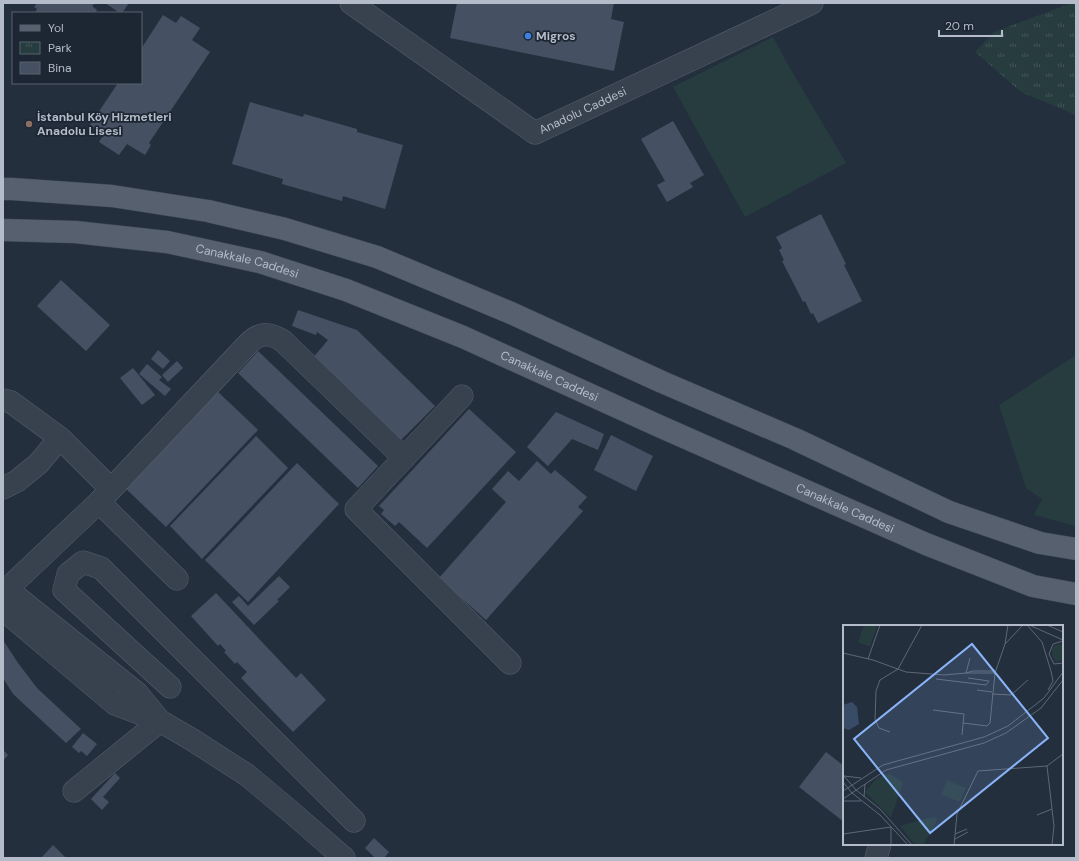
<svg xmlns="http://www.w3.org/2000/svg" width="1079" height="861" viewBox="0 0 1079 861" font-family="'DM Sans',sans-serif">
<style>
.grass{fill:#263c3f}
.park{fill:url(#park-tufts)}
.building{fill:#455162}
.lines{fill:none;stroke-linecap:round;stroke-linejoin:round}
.minor-casing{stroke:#565f6c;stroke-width:23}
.major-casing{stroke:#414a57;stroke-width:23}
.minor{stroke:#38414e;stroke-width:22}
.major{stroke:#56606e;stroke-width:22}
.shop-dot{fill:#3f7fe0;stroke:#1d2633;stroke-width:1.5}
.education-dot{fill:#8d6e63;stroke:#1d2633;stroke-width:1.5}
.labels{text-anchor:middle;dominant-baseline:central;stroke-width:3.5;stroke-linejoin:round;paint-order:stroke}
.poi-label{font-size:12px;font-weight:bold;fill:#b4bcc9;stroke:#1d2633;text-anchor:start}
.street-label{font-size:12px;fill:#b4bcc9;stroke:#1d2633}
.inset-road{fill:none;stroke:#5e6776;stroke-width:1}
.view{fill:#8ab4f8;fill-opacity:0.15;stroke:#8ab4f8;stroke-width:2}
.inset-edge{fill:none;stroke:#b4bcc9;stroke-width:2}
</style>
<defs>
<pattern id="park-tufts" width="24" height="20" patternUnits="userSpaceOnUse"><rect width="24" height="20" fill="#263c3f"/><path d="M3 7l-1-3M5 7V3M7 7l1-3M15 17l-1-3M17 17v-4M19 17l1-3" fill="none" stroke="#435659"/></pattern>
</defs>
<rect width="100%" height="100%" fill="#242f3e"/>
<g class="grass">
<path d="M 773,37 L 787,63 L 846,163 L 745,217 L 673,87 Z"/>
<path d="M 1076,355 L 1076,526 L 1034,515 L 1042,499 L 1026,488 L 999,405 Z"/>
</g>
<path class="park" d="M 1072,3 L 1076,3 L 1076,115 L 1021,92 L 975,52 L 994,32 Z"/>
<g class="building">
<path d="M 37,3 L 95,3 L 92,6 L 97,10 L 95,13 L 35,13 L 37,9 L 34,7 Z"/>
<path d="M 105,3 L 129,3 L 122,13 L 120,13 Z"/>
<path d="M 457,3 L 614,3 L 611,19 L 624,22 L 614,71 L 450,38 Z"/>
<path d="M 163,15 L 176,23 L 181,16 L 200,28 L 192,40 L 210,52 L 149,143 L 151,145 L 145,155 L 127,144 L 119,155 L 99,142 L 104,134 L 90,125 L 118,83 L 141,83 L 141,49 Z"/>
<path d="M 250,102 L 303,117 L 304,114 L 357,129 L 357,132 L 403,145 L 385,209 L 343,196 L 342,201 L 282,184 L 283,179 L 232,164 Z"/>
<path d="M 673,121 L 704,175 L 690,183 L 693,187 L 667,202 L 657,185 L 665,181 L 641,139 Z"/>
<path d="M 821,214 L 846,264 L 844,265 L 862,301 L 818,323 L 813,313 L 811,314 L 805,301 L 803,302 L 798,292 L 782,261 L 784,260 L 779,250 L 782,248 L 776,237 Z"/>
<path d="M 61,280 L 110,325 L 86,351 L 37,306 Z"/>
<path d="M 298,310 L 357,330 L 435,406 L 398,443 L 312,359 L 328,340 L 317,332 L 316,335 L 292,326 Z"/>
<path d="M 158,350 L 170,361 L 163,369 L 151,359 Z"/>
<path d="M 258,351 L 378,466 L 358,488 L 238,373 Z"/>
<path d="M 177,361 L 183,368 L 168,382 L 162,375 Z"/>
<path d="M 147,364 L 162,377 L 159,380 L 171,389 L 165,396 L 139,374 Z"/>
<path d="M 133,368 L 155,395 L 142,405 L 120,378 Z"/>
<path d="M 215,389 L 258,430 L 166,527 L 123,486 Z"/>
<path d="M 469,409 L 516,452 L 427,548 L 399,522 L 395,526 L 381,514 L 384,510 L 379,506 Z"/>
<path d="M 556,412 L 604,434 L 598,450 L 572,439 L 548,466 L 527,447 Z"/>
<path d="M 611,435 L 653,456 L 636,491 L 594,470 Z"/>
<path d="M 256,436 L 288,468 L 202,559 L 170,526 Z"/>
<path d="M 537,461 L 551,474 L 555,470 L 587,497 L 578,507 L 583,511 L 486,620 L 439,578 L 506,502 L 492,489 L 508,471 L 519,481 Z"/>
<path d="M 297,463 L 339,504 L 248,602 L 205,560 Z"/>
<path d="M 279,576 L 290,587 L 277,600 L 279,601 L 254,625 L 232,602 L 239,596 L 248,606 Z"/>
<path d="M 216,593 L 296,678 L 301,673 L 326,700 L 293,732 L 241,678 L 247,672 L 237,662 L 235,664 L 224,652 L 226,651 L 220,644 L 218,646 L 191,616 Z"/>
<path d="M 3,640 L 18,663 L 37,688 L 81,729 L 66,743 L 13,694 L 3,678 Z"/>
<path d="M 83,733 L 97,744 L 87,756 L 81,751 L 79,753 L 72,747 Z"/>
<path d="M 3,750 L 8,755 L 3,761 Z"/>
<path d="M 826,752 L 844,766 L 844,822 L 799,787 Z"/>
<path d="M 115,773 L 120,778 L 103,797 L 109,802 L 102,810 L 91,799 Z"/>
<path d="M 374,838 L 389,852 L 384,858 L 375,858 L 365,848 Z"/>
<path d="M 53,845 L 66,858 L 41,858 Z"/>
</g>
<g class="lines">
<defs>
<g id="minor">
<path id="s1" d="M 351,3 L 535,133 L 812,3"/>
<path d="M 462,396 L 356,509 L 510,663"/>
<path d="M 3,400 L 11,402 L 60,438 L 111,489"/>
<path d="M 3,488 L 17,481 L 38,464 L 60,438"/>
<path d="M 99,502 L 177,579"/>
<path d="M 3,593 L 99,502 L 247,345 C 259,332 269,332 283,341 L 404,458"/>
<path d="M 3,595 L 17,597 L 137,693 L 160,721 L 115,704 L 6,612 L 3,602"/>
<path d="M 170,687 L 64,590 L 68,574 L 83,562 L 101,568 L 354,821"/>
<path d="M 74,791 L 160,721 L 191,739 L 247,775 L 290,811 L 344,858"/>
<path d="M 876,858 L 880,844"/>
</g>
<g id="major">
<path d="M 3,189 L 12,189 L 112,196 L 208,211 L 285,229 L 377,257 L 511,313 L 662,382 L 795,439 L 949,512 L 1040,543 L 1076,549"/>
<path id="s2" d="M 3,230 L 75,232 L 167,242 L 260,262 L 346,290 L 463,337 L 659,426 L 926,544 L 1033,586 L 1076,594"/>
</g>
</defs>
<use href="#minor" class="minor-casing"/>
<use href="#major" class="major-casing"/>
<use href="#minor" class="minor"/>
<use href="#major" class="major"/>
</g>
<circle class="shop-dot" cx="528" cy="36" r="4"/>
<circle class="education-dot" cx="29" cy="124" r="4"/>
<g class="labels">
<g class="poi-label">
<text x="536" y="36">Migros</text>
<text x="37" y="117">İstanbul Köy Hizmetleri<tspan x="37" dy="14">Anadolu Lisesi</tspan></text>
</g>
<g class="street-label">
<text stroke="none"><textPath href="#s1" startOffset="278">Anadolu Caddesi</textPath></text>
<text stroke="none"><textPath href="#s2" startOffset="247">Canakkale Caddesi</textPath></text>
<text stroke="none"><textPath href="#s2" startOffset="571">Canakkale Caddesi</textPath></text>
<text stroke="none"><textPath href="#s2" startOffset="895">Canakkale Caddesi</textPath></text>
</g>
</g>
<g transform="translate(843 625)">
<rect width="220" height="220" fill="#242f3e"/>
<path d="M 21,0 L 34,1 L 27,22 L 15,17 ZM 220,19 L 220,35 L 213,37 L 209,30 L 209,24 L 212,20 ZM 46,148 L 60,157 L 48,193 L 22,167 L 34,153 ZM 104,155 L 123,163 L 117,177 L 98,170 Z" fill="#263c3f"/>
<path d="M 85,193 L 94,193 L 93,197 L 80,220 L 72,220 L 57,201 Z" fill="#263c3f"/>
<path d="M 9,77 L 14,82 L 16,99 L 6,105 L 0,103 L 0,80 Z" fill="#394c67"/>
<path class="inset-road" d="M 184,0 L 199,17 L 208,46 L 210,56 L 205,65M 186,0 L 220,15M 204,0 L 220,7M 220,16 L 210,19 L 206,29 L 211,39 L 220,38M 162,19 L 180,0M 0,28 L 30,35 L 63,47 L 101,50 L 123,48 L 127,33M 25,34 L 37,0M 130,46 L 150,46 L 152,48 L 123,48 ZM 93,54 L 143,60 L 146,56 L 125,53M 134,65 L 149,67M 149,69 L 168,70 L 185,55M 90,85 L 121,89 L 119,110M 120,98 L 144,101 L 147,98 L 152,48 L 162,19 L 165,0M 47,107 L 36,103 L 32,95 L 33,66 L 37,55 L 55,44 L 79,0M 204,141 L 211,201 L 209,220M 1,151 L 13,165 L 37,184 L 69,220M 1,151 L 18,153M 0,157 L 9,168 L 37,190 L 65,220M 0,166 L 40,140 L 141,112 L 165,101 L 201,73 L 220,47M 21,172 L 22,159M 0,174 L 43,145 L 141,118 L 163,108 L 198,83 L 220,55M 0,176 L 18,176M 194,190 L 209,184M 48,202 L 48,220M 0,209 L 48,202M 112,209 L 124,204M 112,214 L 125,207M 111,220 L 114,189 L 135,146 L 204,141 L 220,129"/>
<path class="view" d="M 129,19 L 205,113 L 87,208 L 11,114 Z"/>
<rect width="220" height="220" class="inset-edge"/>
</g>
<rect width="1079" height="861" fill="none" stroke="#b4bcc9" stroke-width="8"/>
<rect x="12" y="12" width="130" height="72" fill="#1d2633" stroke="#59626f"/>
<rect x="20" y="25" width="20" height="6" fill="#56606e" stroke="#59626f"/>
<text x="48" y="32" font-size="12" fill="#b4bcc9">Yol</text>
<rect x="20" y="42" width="20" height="12" fill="url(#park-tufts)" stroke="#59626f"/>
<text x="48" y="52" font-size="12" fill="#b4bcc9">Park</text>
<rect x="20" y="62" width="20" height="12" fill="#455162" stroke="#59626f"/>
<text x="48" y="72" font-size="12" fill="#b4bcc9">Bina</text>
<path d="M939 30v6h63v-6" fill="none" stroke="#b4bcc9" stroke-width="2"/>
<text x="945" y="30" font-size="12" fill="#b4bcc9" stroke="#1d2633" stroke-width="3" paint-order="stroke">20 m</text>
</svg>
